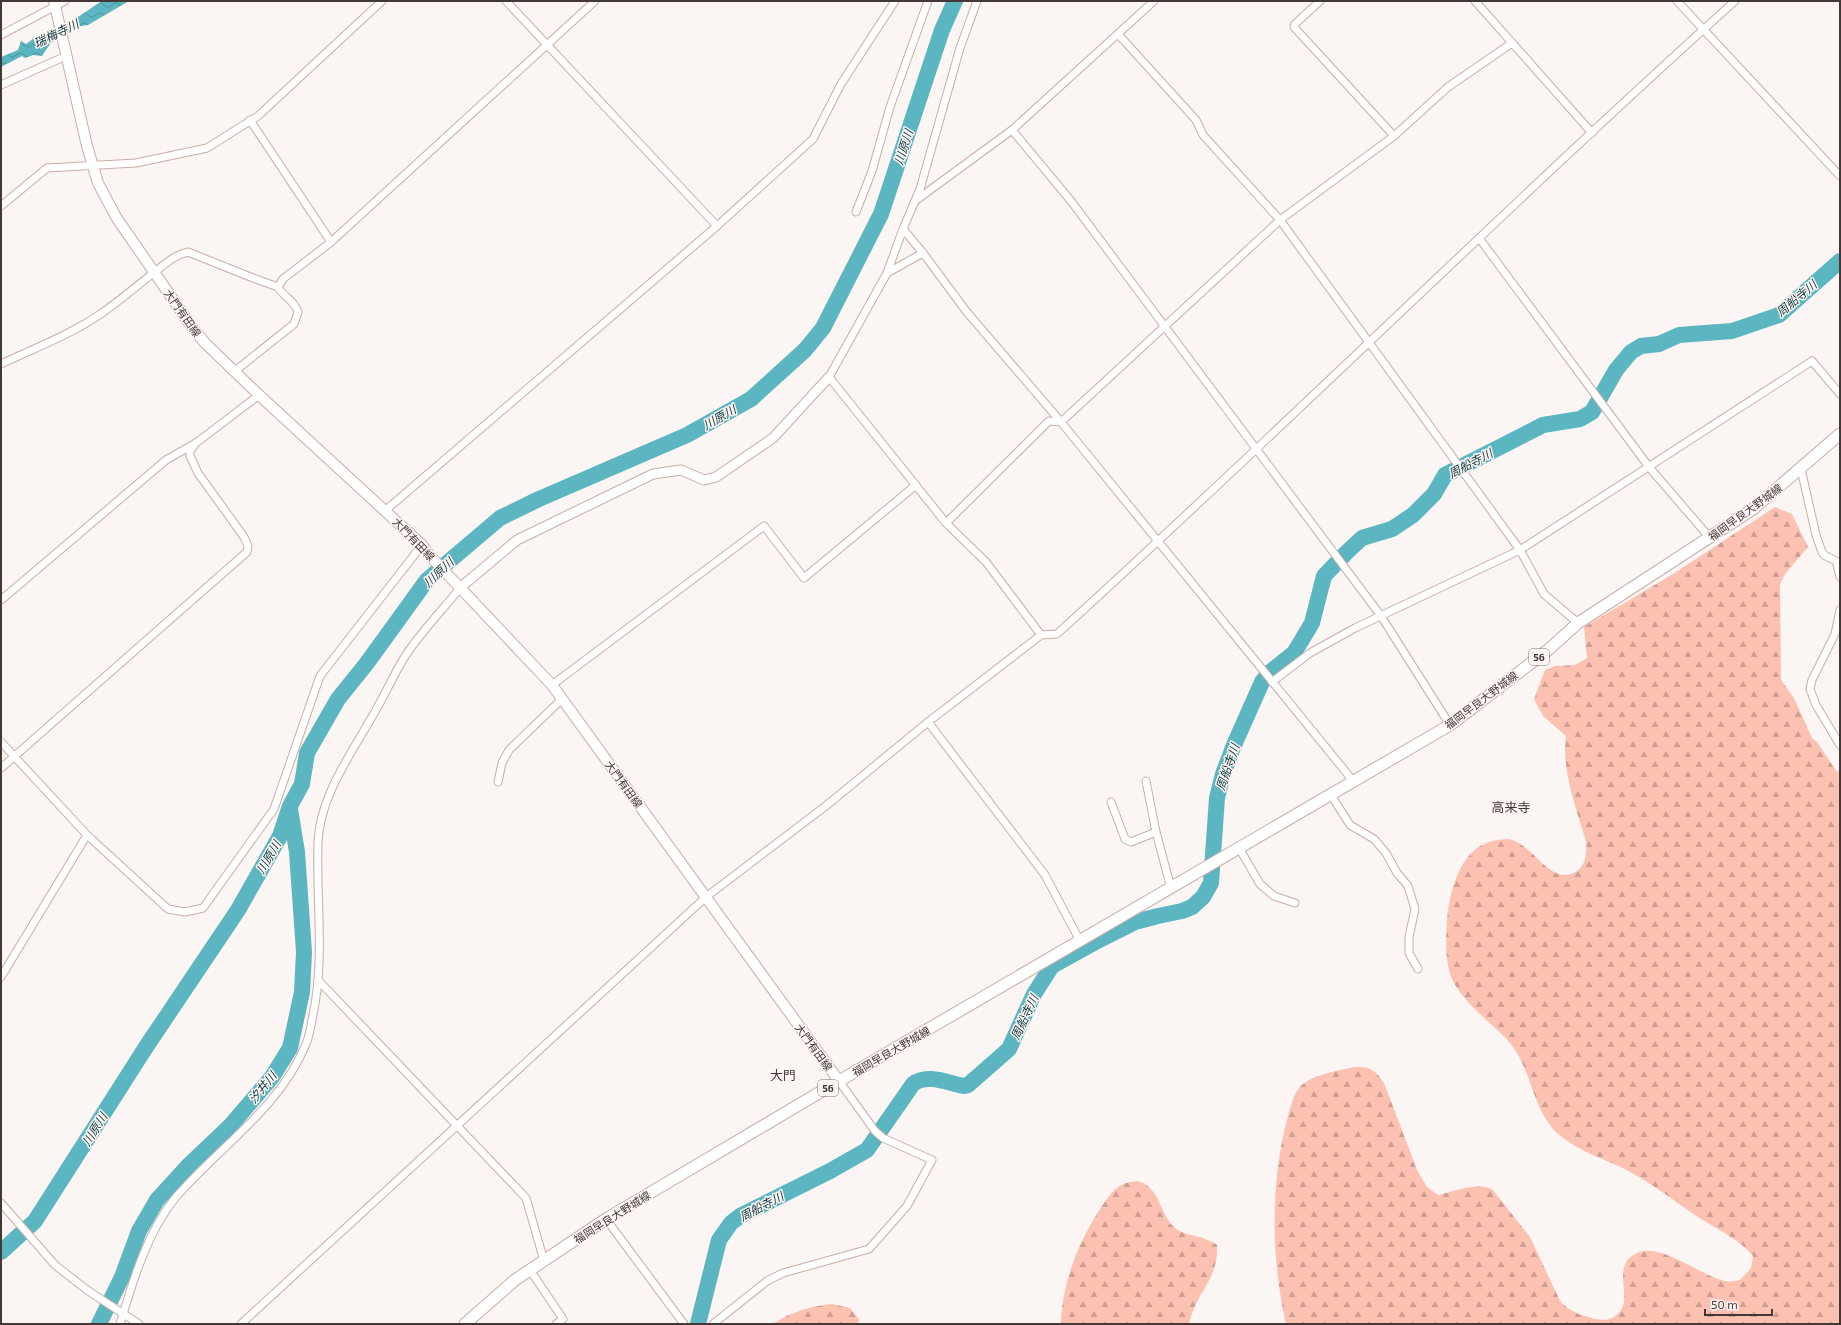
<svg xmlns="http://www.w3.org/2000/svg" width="1841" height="1325" viewBox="0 0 1841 1325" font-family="'Exo 2','Noto Sans JP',sans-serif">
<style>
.forest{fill:url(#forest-firs)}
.water{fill:url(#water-waves)}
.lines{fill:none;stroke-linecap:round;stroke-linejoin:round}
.river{stroke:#5bb6c1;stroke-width:16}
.minor-casing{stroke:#caada6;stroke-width:9}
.tertiary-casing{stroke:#caada6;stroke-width:11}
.secondary-casing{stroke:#caada6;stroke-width:12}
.primary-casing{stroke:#caada6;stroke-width:13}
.minor{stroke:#fff;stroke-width:7}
.tertiary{stroke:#fff;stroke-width:9}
.secondary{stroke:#fff;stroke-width:10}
.primary{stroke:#fff;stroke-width:11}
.labels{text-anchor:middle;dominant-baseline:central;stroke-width:3;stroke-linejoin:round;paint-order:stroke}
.shield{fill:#fbf5f3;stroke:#7b716f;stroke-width:1}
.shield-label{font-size:10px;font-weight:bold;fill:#443836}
.street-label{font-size:11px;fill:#443836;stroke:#fbf5f3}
.water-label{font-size:12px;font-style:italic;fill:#0e3a3f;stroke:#fbf5f3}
.quarter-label{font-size:13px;fill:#443836;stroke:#fbf5f3}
</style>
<defs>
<pattern id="forest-firs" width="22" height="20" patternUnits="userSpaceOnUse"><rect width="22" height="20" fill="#fdc1b2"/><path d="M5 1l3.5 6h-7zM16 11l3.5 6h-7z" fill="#ce9e92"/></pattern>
<pattern id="water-waves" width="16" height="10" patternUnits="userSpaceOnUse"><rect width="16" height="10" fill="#5bb6c1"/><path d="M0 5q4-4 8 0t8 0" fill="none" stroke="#4d959e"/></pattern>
</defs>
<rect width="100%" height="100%" fill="#fbf5f3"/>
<g class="forest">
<path d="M 1775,507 L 1792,514 L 1808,547 L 1785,574 L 1780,584 L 1781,680 L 1794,698 L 1812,738 L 1817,742 L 1837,772 L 1840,770 L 1840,1324 L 1286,1324 C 1271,1259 1270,1181 1288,1116 C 1291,1106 1294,1091 1303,1084 C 1313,1076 1328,1073 1340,1070 C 1361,1065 1371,1063 1384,1083 L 1417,1170 L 1427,1187 L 1438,1195 C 1454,1192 1478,1181 1493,1190 L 1530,1237 L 1560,1301 C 1570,1312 1581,1315 1595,1319 C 1602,1320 1609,1321 1615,1316 C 1633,1304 1618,1281 1625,1265 C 1627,1259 1631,1256 1637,1253 C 1660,1242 1701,1276 1725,1281 C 1730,1282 1736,1281 1740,1280 L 1751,1268 L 1753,1256 C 1739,1239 1720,1231 1701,1219 C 1678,1204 1655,1185 1630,1172 C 1607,1159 1575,1151 1555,1131 C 1532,1107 1531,1068 1510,1043 C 1492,1022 1455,998 1449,970 C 1445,953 1446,937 1447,920 C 1450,889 1461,844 1498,840 C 1502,840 1508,838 1512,840 C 1534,846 1552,888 1577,871 C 1586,865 1587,852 1586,842 C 1577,809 1561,771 1566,736 L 1543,716 L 1534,699 L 1545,670 L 1555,666 L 1575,665 L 1587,658 L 1584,627 L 1673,574 Z"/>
<path d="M 1137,1181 C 1161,1187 1159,1214 1175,1228 C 1184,1236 1204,1235 1217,1245 C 1219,1280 1195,1293 1189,1324 L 1061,1324 C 1062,1283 1078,1243 1100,1209 C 1105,1202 1110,1193 1117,1188 C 1123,1183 1130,1182 1137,1181 Z"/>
<path d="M 832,1304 L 850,1308 L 859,1319 L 858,1324 L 773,1324 C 791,1312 811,1306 832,1304 Z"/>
</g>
<path class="water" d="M 102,1 L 129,1 L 88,25 L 76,27 L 50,44 L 42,56 L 33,55 L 25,58 L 22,56 L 1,67 L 1,57 L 18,50 L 21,41 L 26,44 L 38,35 L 42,36 L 69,23 Z"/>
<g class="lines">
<g class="river">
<path d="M 1,1252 L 35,1221 L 146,1047 L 238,910 L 280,836 L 290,806 L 302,784 L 307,753 L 338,699 L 367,663 L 427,580 L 500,518 L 539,499 L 687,435 L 751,399 L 805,350 L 823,328 L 881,214 L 942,30 L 955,1"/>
<path d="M 99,1324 L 122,1277 L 139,1231 L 157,1200 L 189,1165 L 231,1125 L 272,1077 L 290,1048 L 302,992 L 304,952 L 297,852 L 290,809"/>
<path d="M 698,1324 L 719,1240 L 731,1223 L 740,1216 L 830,1171 L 867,1150 L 913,1084 C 927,1073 948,1083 964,1086 L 968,1085 L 1009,1049 L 1034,994 L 1052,966 L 1099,940 L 1135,922 L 1158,916 L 1182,911 L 1192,907 L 1203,897 L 1211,883 L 1217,798 L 1223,774 L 1234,745 L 1262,682 L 1269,673 L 1294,653 L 1312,623 L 1324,576 L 1347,552 L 1362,538 L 1392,529 L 1413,515 L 1434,494 L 1445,475 L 1543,425 L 1580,419 L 1592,412 L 1616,370 L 1631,352 L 1641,346 L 1659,344 L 1679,335 L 1732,331 L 1779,315 L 1840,261"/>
</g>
<defs>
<g id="minor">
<path d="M 506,1 L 717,226"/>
<path d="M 977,1 L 960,48 L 920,189 L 903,229 L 923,253 L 966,311 L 1061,422 L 1354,782"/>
<path d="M 1320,1 L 1295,24 L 1294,27 L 1394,136"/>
<path d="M 1475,1 L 1592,133"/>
<path d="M 1677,1 L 1840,176"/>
<path d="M 1118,34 L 1196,120 L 1203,135 L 1280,220 L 1520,550 L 1544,594 L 1578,623"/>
<path d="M 1,35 L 65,1"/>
<path d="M 1,85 L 66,56"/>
<path d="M 250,120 L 331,242"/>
<path d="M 1012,130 L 1071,201 L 1381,616 L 1450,725"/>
<path d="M 915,201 L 1012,130 L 1154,1"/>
<path d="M 1,206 L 47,168 L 136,163 L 207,148 L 258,116 L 382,1"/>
<path d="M 856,212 L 872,171 L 890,107 L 928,1"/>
<path d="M 1479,238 L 1649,467 L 1710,538"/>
<path d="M 923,253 L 887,273 L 829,377 L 946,523 L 1049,421 L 1061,422 L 1280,220 L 1394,136 L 1448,87 L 1512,43"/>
<path d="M 887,273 L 903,229"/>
<path d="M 278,287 L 283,279 L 331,242 L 595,1"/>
<path d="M 1,364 C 35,348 70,335 102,313 C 119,301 136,287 152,274 C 164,265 174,255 188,252 L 253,278 L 278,287 C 282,296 294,299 298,312 L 294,324 L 235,371"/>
<path d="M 1801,469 L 1816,535 L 1822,552 L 1824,555 L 1836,561 L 1840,577"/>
<path d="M 386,510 L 717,226 L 813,139 L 841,84 L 895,1"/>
<path d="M 946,523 L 986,562 L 1041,635"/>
<path d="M 1,600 L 166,460 L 196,443 L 259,395"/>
<path d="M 1840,610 L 1835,634 L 1812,680 L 1810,689 L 1816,705 L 1840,745"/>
<path d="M 1272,682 L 1310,653 L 1355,628 L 1520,550 L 1812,361 L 1840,394"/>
<path d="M 552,685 L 764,526 L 804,578 L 916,485"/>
<path d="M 928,722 L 1045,875 L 1080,941"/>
<path d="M 1,742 L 87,835 L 168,909 L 185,912 L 203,908 L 274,809 L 320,676 L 422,545"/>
<path d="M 1,768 L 247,552 L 248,546 L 244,537 L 198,473 L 190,456 L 190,451 L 196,443"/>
<path d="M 1146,781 L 1156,832 L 1171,888"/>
<path d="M 498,782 L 502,763 L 509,750 L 562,699"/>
<path d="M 1331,795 L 1350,825 L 1374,839 L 1386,853 L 1397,873 L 1408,886 L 1415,909 L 1409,937 L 1409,953 L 1418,969"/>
<path d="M 1111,802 L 1125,839 L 1131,842 L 1156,832"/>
<path d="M 1239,848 L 1260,884 L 1274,896 L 1295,903"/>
<path d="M 1,977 L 87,835"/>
<path d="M 318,980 L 526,1198 L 544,1261"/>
<path d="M 1,1203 L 55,1265 L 87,1290 L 139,1324"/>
<path d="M 606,1219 L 684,1324"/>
<path d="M 530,1270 L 563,1319 L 556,1324"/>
<path d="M 120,1324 C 133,1281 147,1232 176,1197 C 220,1146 280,1108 306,1044 C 310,1035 311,1024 313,1015 C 325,958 316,900 318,842 C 320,794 354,750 377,708 C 388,689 397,667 410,649 C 425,628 444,608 461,587"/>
<path d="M 241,1324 L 706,897 L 827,805 L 928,722 L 1041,635 L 1057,634 C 1286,426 1505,208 1735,1"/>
<path d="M 713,1324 L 767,1281 L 783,1273 L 869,1249 L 907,1206 L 932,1160 L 883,1138 L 875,1131 L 839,1081"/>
</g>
<path id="tertiary" d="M 461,587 L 517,540 L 653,474 L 681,470 L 704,480 L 716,477 L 773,438 L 829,377"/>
<path id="secondary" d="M 54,1 L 87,146 L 98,183 L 116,217 L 192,327 L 205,343 L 259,395 L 422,545 L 430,556 L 552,685 L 839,1081"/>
<path id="primary" d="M 465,1324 L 515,1280 L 606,1219 L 839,1081 L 1450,725 L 1548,650 L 1578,623 L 1753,509 L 1840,434"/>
</defs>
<use href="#minor" class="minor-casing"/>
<use href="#tertiary" class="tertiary-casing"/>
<use href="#secondary" class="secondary-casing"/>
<use href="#primary" class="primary-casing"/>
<use href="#minor" class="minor"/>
<use href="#tertiary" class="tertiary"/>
<use href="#secondary" class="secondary"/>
<use href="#primary" class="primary"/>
</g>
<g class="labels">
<g class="shield">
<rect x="1529" y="649" width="20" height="16" rx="3"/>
<rect x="818" y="1080" width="20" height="16" rx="3"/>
</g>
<g class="shield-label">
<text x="1539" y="657">56</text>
<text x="828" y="1088">56</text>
</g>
<g class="street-label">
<text transform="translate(183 313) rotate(55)">大門有田線</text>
<text transform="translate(1745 512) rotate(-36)">福岡早良大野城線</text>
<text transform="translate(414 539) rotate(46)">大門有田線</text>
<text transform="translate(1481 700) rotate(-37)">福岡早良大野城線</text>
<text transform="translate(624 784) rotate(54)">大門有田線</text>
<text transform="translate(814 1047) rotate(54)">大門有田線</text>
<text transform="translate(891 1051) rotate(-30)">福岡早良大野城線</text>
<text transform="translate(612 1217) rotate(-32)">福岡早良大野城線</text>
</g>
<g class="water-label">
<text transform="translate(56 33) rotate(-26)">瑞梅寺川</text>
<text transform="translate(903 147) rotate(-72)">川原川</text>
<text transform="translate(1796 298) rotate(-40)">周船寺川</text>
<text transform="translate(719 417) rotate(-30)">川原川</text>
<text transform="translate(1470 463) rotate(-28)">周船寺川</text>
<text transform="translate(438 572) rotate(-43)">川原川</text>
<text transform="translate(1227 767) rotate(-71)">周船寺川</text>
<text transform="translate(268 857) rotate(-60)">川原川</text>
<text transform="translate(1024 1017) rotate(-65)">周船寺川</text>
<text transform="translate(262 1087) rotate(-51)">汐井川</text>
<text transform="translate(94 1129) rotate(-58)">川原川</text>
<text transform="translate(761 1206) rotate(-28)">周船寺川</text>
</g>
<g class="quarter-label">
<text x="1511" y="807">高来寺</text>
<text x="783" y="1075">大門</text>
</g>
</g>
<rect width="1841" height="1325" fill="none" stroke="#443836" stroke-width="4"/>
<path d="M1705 1309v6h67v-6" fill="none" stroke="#443836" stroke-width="2"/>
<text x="1711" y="1309" font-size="12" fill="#443836" stroke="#fbf5f3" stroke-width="3" paint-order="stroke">50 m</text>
</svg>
